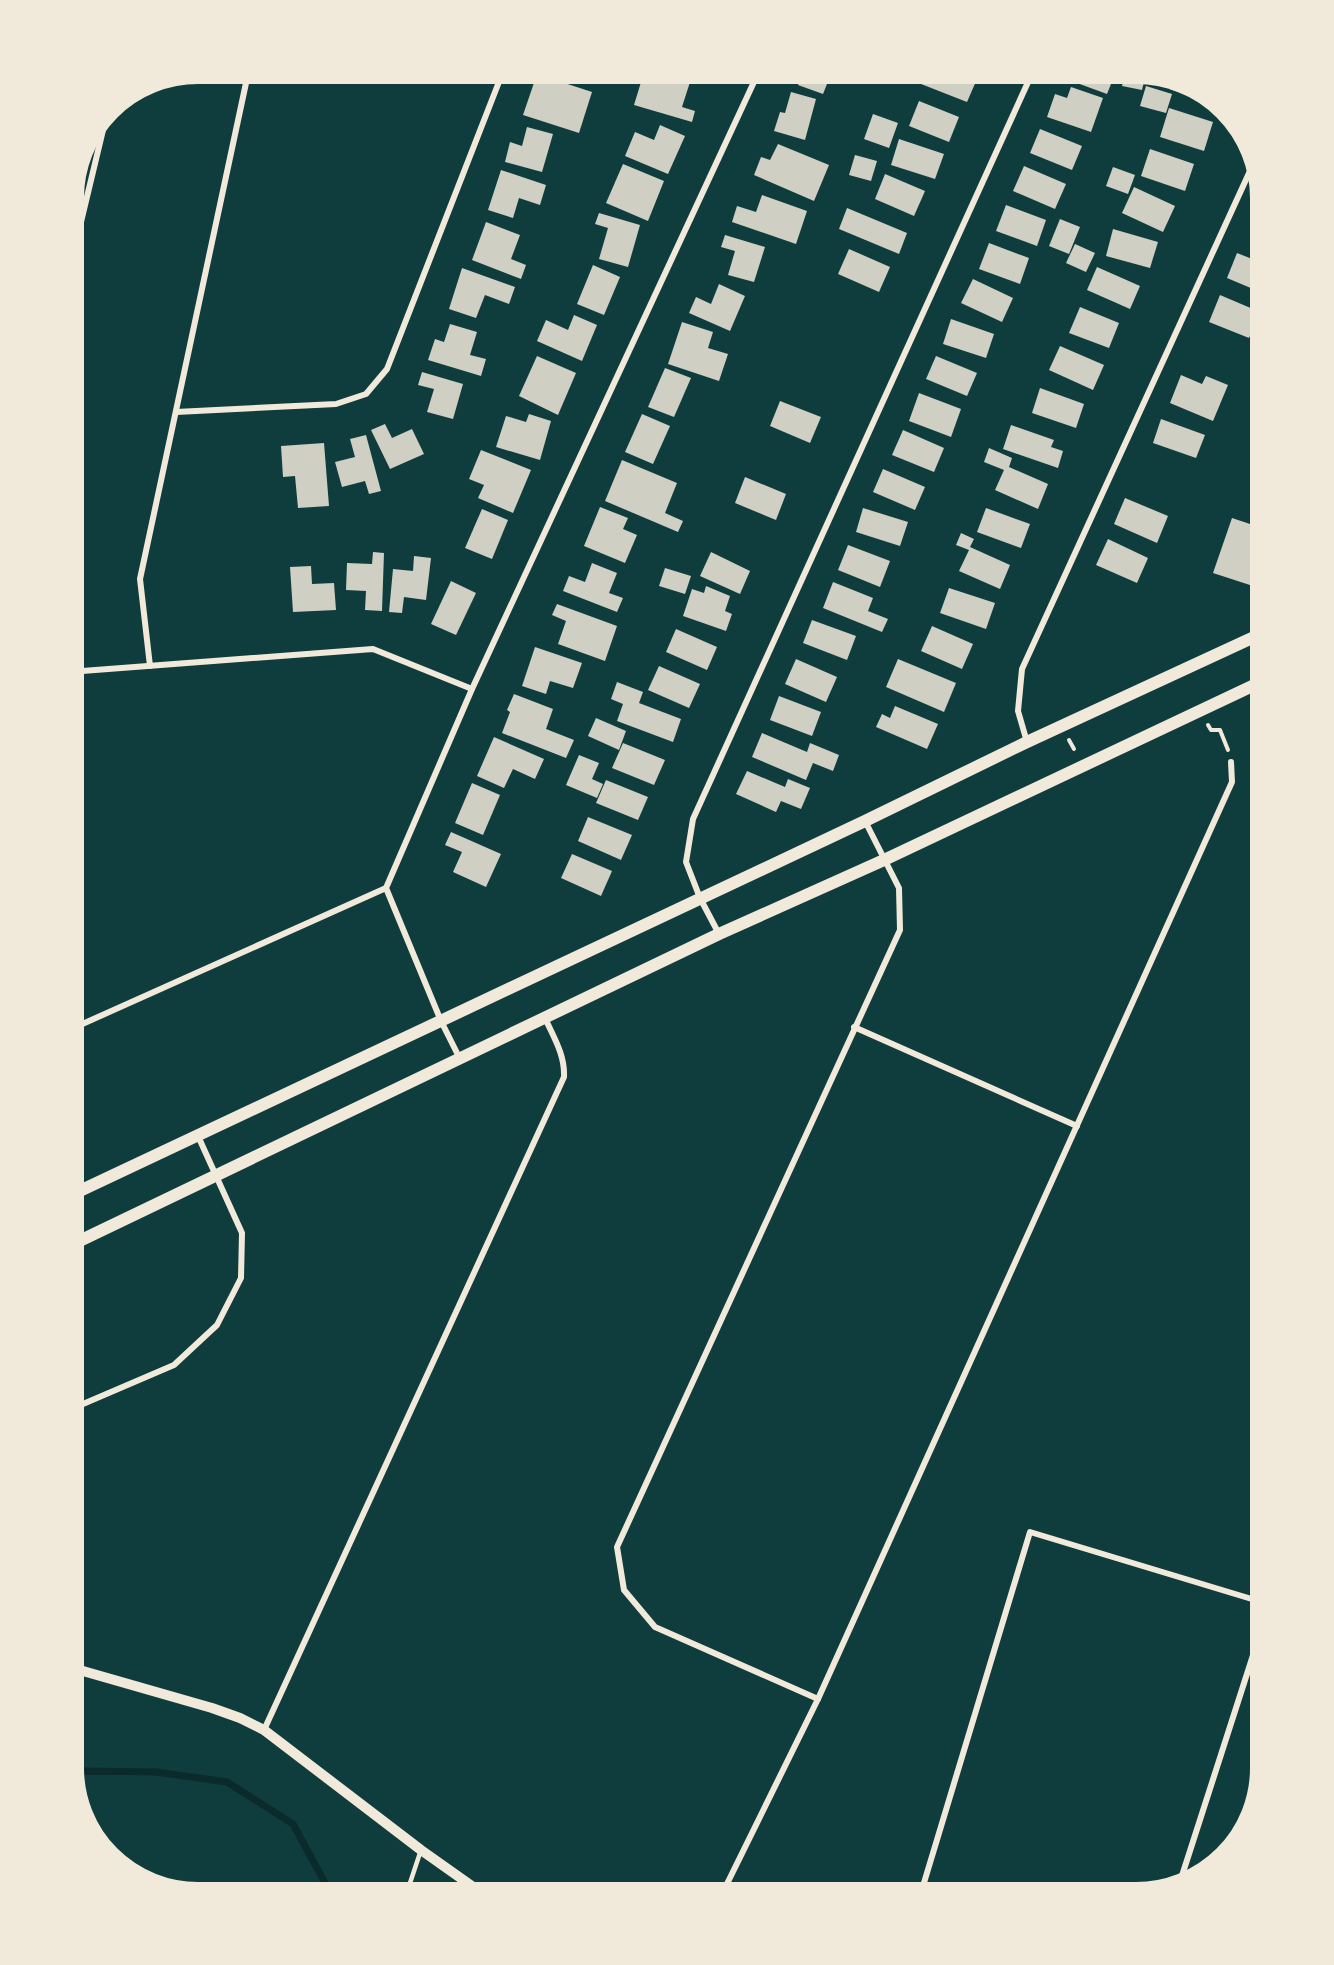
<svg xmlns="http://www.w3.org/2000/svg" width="1334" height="1965" viewBox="0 0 1334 1965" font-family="'Fira Sans Condensed',sans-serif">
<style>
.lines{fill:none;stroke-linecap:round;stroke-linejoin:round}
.stream{stroke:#0a2a2b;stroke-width:7}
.building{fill:#cfcfc3}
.path{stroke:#f1e9da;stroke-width:4}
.service{stroke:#f1e9da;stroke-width:4.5}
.minor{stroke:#f1e9da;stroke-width:6}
.tertiary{stroke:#f1e9da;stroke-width:10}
.secondary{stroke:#f1e9da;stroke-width:12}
.rim{fill:none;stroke:#f1e9da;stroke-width:8}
</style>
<rect width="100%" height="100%" fill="#0f3d3e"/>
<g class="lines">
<path class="stream" d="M 70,1773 L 85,1771 L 156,1772 L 227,1782 L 293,1824 L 332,1896"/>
</g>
<g class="building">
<path d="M 562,69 L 584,69 L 581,76 Z"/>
<path d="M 645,69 L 690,82 L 682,107 L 695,111 L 692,122 L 634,105 Z"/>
<path d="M 687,69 L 707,69 L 704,76 Z"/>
<path d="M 804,69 L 859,69 L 855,82 L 831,74 L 823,94 L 798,85 Z"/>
<path d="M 934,69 L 952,69 L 977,79 L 967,102 L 921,84 L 926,70 L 933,73 Z"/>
<path d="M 1069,69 L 1117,69 L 1107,94 L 1066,79 Z"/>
<path d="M 1126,69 L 1146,73 L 1142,90 L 1122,86 Z"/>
<path d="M 1155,73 L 1168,77 L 1167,80 L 1154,75 Z"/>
<path d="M 537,74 L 592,92 L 579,133 L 523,115 Z"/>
<path d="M 1173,79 L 1208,90 L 1214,98 L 1212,104 L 1169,89 Z"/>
<path d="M 1146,86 L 1172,94 L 1166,113 L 1140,106 Z"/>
<path d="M 1071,87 L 1103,98 L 1091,132 L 1047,117 L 1055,94 L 1067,98 Z"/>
<path d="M 791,92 L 816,99 L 805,140 L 774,131 L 780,112 L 785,113 Z"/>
<path d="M 919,101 L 959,117 L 949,142 L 909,126 Z"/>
<path d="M 1169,108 L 1213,122 L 1204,151 L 1160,137 Z"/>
<path d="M 873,114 L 898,123 L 889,148 L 864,139 Z"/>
<path d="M 660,125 L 685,136 L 668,174 L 625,156 L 635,132 L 654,140 Z"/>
<path d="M 527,127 L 553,134 L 542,172 L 505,162 L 510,142 L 522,146 Z"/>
<path d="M 1040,129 L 1082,146 L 1072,170 L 1030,153 Z"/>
<path d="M 899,139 L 944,154 L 935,179 L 891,165 Z"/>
<path d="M 778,144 L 829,165 L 814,201 L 754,175 L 761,157 L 770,160 Z"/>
<path d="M 1150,149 L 1194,164 L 1185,191 L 1141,176 Z"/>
<path d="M 855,155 L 877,161 L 871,181 L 849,175 Z"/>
<path d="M 623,164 L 664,181 L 648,221 L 606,203 Z"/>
<path d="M 1024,166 L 1066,184 L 1055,209 L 1013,191 Z"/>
<path d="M 1113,167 L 1135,175 L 1128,194 L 1106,186 Z"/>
<path d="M 501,170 L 546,185 L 540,205 L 519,198 L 513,218 L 488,210 Z"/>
<path d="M 885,174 L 925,191 L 914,216 L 875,199 Z"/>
<path d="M 1134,187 L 1175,206 L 1163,232 L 1122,213 Z"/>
<path d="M 762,195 L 807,211 L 796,244 L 732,222 L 737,206 L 756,212 Z"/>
<path d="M 1006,205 L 1046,220 L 1037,246 L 996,231 Z"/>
<path d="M 847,208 L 907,233 L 899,254 L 839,229 Z"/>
<path d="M 599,213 L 640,225 L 628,267 L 599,259 L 608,228 L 595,224 Z"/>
<path d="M 1060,219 L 1080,227 L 1069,254 L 1049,246 Z"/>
<path d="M 486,222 L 520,235 L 511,259 L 526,265 L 521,279 L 472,260 Z"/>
<path d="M 1113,229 L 1158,242 L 1150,268 L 1106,256 Z"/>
<path d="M 725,235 L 765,247 L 754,282 L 728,275 L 735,251 L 721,247 Z"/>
<path d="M 989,243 L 1029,258 L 1020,284 L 979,269 Z"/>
<path d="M 1075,244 L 1095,253 L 1086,272 L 1066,263 Z"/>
<path d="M 849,249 L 890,267 L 879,292 L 838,274 Z"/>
<path d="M 1237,253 L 1265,264 L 1265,294 L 1227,278 Z"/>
<path d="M 593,265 L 620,277 L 604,315 L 577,304 Z"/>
<path d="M 1097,267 L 1140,286 L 1130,309 L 1087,290 Z"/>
<path d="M 462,268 L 515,287 L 509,304 L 485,295 L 476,318 L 449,309 Z"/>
<path d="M 973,279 L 1013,298 L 1002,322 L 961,303 Z"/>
<path d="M 719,284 L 745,296 L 730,331 L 689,313 L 696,297 L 711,304 Z"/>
<path d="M 1220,295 L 1260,312 L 1249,338 L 1209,322 Z"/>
<path d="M 1080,307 L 1119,323 L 1109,348 L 1069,333 Z"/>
<path d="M 574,315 L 597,325 L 582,361 L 537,341 L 546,320 L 568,330 Z"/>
<path d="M 951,319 L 994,334 L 986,358 L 943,344 Z"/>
<path d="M 682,322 L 713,332 L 708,348 L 728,354 L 719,381 L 668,364 Z"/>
<path d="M 450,324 L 477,332 L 470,355 L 486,359 L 481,376 L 428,360 L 435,339 L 444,342 Z"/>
<path d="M 1060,346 L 1104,365 L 1093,390 L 1049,370 Z"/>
<path d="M 537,356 L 576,373 L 558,415 L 519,396 Z"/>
<path d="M 936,356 L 977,373 L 967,396 L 926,379 Z"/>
<path d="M 665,368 L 691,378 L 674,417 L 648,407 Z"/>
<path d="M 422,372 L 463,384 L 453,419 L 427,412 L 434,389 L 418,385 Z"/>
<path d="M 1181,375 L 1202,384 L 1206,376 L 1228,385 L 1213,421 L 1170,403 Z"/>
<path d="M 1040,388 L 1084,404 L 1076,428 L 1032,413 Z"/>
<path d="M 919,393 L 961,409 L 951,437 L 909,421 Z"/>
<path d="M 780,401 L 821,417 L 810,443 L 770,426 Z"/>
<path d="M 529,414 L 551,421 L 540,460 L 496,447 L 506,416 L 526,422 Z"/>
<path d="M 642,414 L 670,426 L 653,464 L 625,452 Z"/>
<path d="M 1161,419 L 1205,435 L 1196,458 L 1153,443 Z"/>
<path d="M 385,424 L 392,438 L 412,429 L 424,454 L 390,469 L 371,430 Z"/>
<path d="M 1011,425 L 1054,440 L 1051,447 L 1063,451 L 1058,468 L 1003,449 Z"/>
<path d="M 903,430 L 944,448 L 934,472 L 892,455 Z"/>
<path d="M 366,435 L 381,491 L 369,494 L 365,481 L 342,487 L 335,462 L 355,457 L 350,439 Z"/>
<path d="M 324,443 L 329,506 L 298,508 L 295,476 L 283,477 L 281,446 Z"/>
<path d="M 989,448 L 1012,458 L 1009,467 L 1048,484 L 1038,509 L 995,490 L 1004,470 L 984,462 Z"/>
<path d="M 481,450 L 531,470 L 513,513 L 478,498 L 484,485 L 469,479 Z"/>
<path d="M 1261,451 L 1265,452 L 1265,495 L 1254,493 Z"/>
<path d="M 622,460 L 677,483 L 665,513 L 683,521 L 678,532 L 605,501 Z"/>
<path d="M 883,469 L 925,487 L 915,510 L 873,492 Z"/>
<path d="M 745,477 L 786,494 L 776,520 L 735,503 Z"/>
<path d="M 1125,498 L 1168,516 L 1157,543 L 1114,524 Z"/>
<path d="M 600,507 L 628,518 L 623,529 L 637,535 L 625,563 L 584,546 Z"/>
<path d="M 863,508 L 908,522 L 900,546 L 856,532 Z"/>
<path d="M 986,508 L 1030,524 L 1021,548 L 977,532 Z"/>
<path d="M 482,509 L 508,520 L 492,559 L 465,548 Z"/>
<path d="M 1232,518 L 1265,529 L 1265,562 L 1256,587 L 1213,573 Z"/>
<path d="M 961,533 L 974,539 L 970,547 L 1010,565 L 1000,589 L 959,571 L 969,550 L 956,545 Z"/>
<path d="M 1108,539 L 1148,558 L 1137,583 L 1096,565 Z"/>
<path d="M 848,545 L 890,561 L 880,587 L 838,570 Z"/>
<path d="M 373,552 L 384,553 L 382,611 L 365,610 L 366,591 L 346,590 L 347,563 L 372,564 Z"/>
<path d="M 711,552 L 750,571 L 740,594 L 700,576 Z"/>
<path d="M 414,556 L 431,558 L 426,600 L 404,597 L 402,613 L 389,612 L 393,569 L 413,571 Z"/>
<path d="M 592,563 L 617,573 L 609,593 L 623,598 L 617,612 L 563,591 L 569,576 L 585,582 Z"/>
<path d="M 311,566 L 312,584 L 334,583 L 336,610 L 293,612 L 290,567 Z"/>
<path d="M 665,568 L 691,576 L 685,594 L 659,586 Z"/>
<path d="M 451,581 L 476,593 L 456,635 L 431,624 Z"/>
<path d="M 833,582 L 873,598 L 868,611 L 888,619 L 882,632 L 823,608 Z"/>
<path d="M 706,586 L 730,596 L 725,611 L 732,614 L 726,631 L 683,616 L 692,589 L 704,593 Z"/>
<path d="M 949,588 L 995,603 L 986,629 L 940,613 Z"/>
<path d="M 557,604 L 617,626 L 605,661 L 558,644 L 566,621 L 552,615 Z"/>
<path d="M 812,620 L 856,636 L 847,660 L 803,643 Z"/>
<path d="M 932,626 L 973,644 L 962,669 L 921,651 Z"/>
<path d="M 676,629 L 717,647 L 707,670 L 666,652 Z"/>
<path d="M 535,647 L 582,663 L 573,688 L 550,681 L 546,694 L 522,686 Z"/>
<path d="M 796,659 L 837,677 L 826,702 L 785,684 Z"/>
<path d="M 898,659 L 956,683 L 944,712 L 886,687 Z"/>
<path d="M 659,666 L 700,684 L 689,708 L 648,690 Z"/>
<path d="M 617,682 L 643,692 L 639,703 L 681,719 L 673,742 L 617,721 L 623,704 L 611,699 Z"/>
<path d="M 514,694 L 553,709 L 546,729 L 574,740 L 566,758 L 502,733 L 510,712 L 507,710 Z"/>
<path d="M 779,696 L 821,712 L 812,736 L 770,720 Z"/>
<path d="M 895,706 L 938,724 L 927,749 L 876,727 L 882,714 L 890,718 Z"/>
<path d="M 596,718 L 626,731 L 619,750 L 588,736 Z"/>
<path d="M 762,733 L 807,752 L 810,743 L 839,755 L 833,771 L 813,763 L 806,780 L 752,757 Z"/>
<path d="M 494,737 L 544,759 L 535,779 L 513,769 L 504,788 L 477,776 Z"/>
<path d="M 623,743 L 665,760 L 654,785 L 612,768 Z"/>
<path d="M 579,755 L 599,763 L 592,779 L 603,784 L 597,798 L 566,785 Z"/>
<path d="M 747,771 L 785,787 L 788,779 L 810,788 L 801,809 L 781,801 L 776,812 L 736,794 Z"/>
<path d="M 606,780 L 648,797 L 638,820 L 596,803 Z"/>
<path d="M 472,783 L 500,795 L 483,835 L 455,823 Z"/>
<path d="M 588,817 L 632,835 L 621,860 L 578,841 Z"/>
<path d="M 451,832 L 501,854 L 486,887 L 453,872 L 462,852 L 445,845 Z"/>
<path d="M 572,854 L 612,871 L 601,896 L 561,878 Z"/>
</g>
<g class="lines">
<g class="path">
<path d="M 1208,725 L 1211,730 L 1220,730 L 1228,750"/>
<path d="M 1069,740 L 1074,749"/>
</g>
<path class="service" d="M 397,1896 L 409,1886 L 421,1850"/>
<g class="minor">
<path d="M 69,272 L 109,105"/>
<path d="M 176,412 L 336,404 L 366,394 L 387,369 L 504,69"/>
<path d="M 150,666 L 140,579 L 249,69"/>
<path d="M 69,672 L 373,649 L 472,689"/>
<path d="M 1027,742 L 1018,711 L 1022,669 L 1255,160"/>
<path d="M 719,934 L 700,898 L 686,862 L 693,819 L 1034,69"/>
<path d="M 854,1027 L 1077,1126"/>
<path d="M 69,1030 L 386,888"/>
<path d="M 460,1059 L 441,1021 L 386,888 L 472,689 L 760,69"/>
<path d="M 69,1410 L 174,1365 L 217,1325 L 241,1278 L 242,1233 L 198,1136"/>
<path d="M 818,1699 L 655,1627 L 624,1590 L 617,1547 L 900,930 L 899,888 L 865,821"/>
<path d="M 264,1730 L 564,1077 C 565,1055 554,1038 545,1018"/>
<path d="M 1179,1885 L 1265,1618"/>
<path d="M 721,1896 L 818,1699 L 1232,782 L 1231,762"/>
<path d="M 920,1896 L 1030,1532 L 1265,1603"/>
</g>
<path class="tertiary" d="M 69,1667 L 212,1708 L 240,1718 L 264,1730 L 421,1850 L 486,1896"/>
<g class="secondary">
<path d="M 69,1196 L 865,821 L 1027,742 L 1265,632"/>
<path d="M 69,1246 L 719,934 L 884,860 L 1265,680"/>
</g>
</g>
<path d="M0 0H1334V1965H0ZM198 80H1136A118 118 0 0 1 1254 198V1768A118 118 0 0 1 1136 1886H198A118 118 0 0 1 80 1768V198A118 118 0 0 1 198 80Z" fill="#f1e9da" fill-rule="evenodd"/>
<path class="rim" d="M198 80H1136A118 118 0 0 1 1254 198V1768A118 118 0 0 1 1136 1886H198A118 118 0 0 1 80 1768V198A118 118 0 0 1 198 80Z"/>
</svg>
